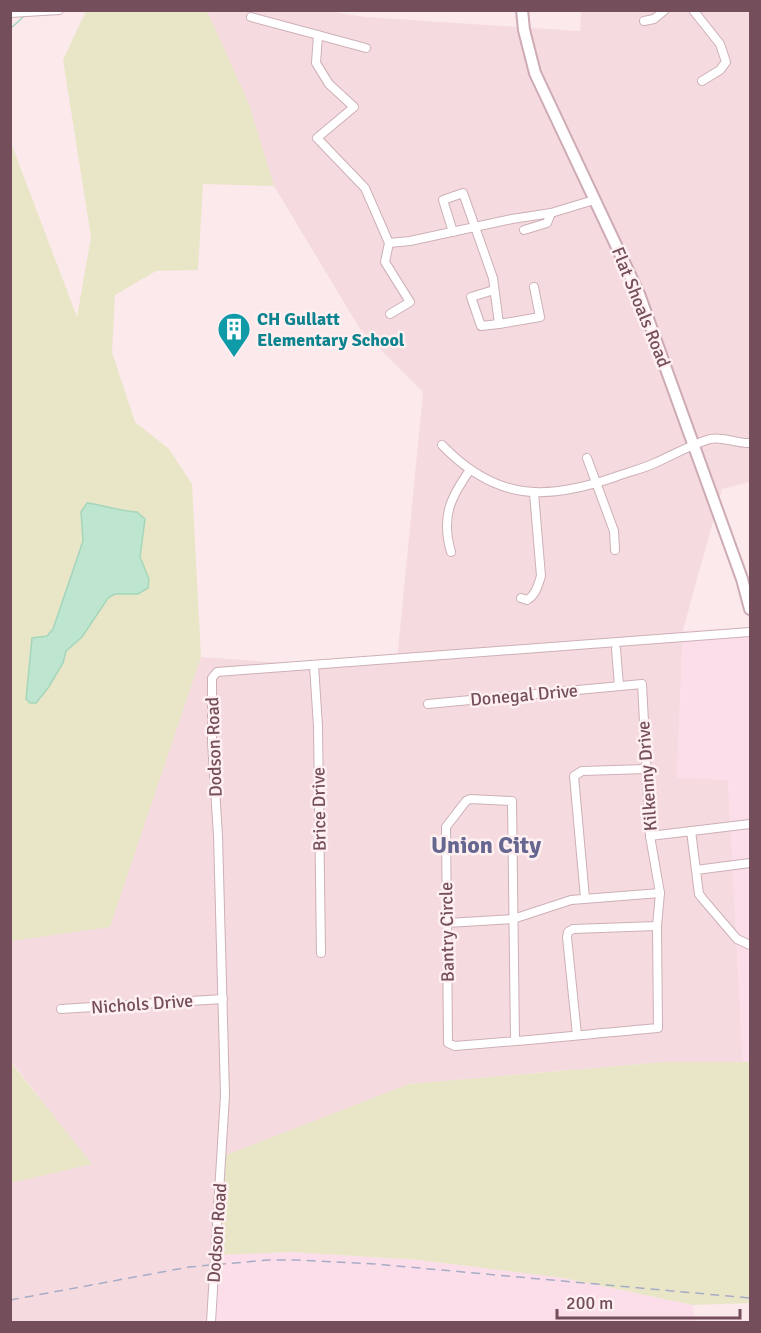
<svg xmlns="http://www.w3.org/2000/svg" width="761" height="1333" viewBox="0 0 761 1333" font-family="Signika,sans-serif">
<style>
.residential{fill:#f5dbdf}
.commercial{fill:#fbdee9}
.green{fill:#e9e6c8}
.water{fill:#bee5cf;stroke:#a5d6bb;stroke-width:1.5}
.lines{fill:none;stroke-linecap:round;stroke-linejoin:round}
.stream{stroke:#a5d6bb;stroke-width:1.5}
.street-casing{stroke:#cdb0b7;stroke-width:10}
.secondary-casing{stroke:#ceabb4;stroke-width:14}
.street{stroke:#fff;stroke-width:8}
.secondary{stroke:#fff;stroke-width:10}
.rail{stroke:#a7acc6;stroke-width:1.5;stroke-dasharray:9 6;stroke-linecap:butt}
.labels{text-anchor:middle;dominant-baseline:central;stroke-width:5;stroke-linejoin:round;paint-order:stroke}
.street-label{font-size:18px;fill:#754e5b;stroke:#fef0f1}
.culture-label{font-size:18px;font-weight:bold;fill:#0d838f;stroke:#fef0f1;text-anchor:start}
.district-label{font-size:24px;font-weight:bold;fill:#666791;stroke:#fef0f1}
</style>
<rect width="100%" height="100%" fill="#fce9eb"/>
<path class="residential" d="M 320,10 L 365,17 L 580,31 L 581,11 L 750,11 L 750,482 L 722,489 L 683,630 L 677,777 L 728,780 L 743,1063 L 663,1062 L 408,1084 L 215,1255 L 209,1322 L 11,1322 L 11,1183 L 91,1164 L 11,1061 L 10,941 L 110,927 L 201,657 L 313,665 L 397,661 L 423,392 L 360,329 L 274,186 L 249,104 L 207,11 Z"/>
<g class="commercial">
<path d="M 750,628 L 750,1062 L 743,1063 L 728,780 L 677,778 L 683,631 Z"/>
<path d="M 291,1252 L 419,1260 L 564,1278 L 693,1305 L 694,1322 L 209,1322 L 215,1255 Z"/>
</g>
<g class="green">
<path d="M 86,11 L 207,11 L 249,104 L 274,186 L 203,184 L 198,270 L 156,271 L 115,295 L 112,352 L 135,422 L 169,449 L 192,484 L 201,657 L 110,927 L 11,941 L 10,140 L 77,317 L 91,237 L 63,60 Z"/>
<path d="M 10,1061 L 92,1164 L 11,1183 Z"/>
<path d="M 663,1062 L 750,1062 L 750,1303 L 693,1305 L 564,1278 L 419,1260 L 291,1252 L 215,1255 L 216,1159 L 409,1084 Z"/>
</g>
<path class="water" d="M 87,503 C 104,505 119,511 137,512 L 145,519 L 140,557 L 149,579 L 148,588 L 138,594 L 115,594 L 108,598 L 82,637 L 66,651 L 63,663 L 48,688 L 36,703 L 30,703 L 26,699 L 32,638 L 47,636 L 53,629 L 83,541 L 81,512 Z"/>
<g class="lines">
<path class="stream" d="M 10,29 L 23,17"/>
<defs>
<g id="street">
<path d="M 693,10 L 720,44 L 726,62 L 720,70 L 702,81"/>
<path d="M 10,13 L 59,10"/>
<path d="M 251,17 L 318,35 L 316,63 L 329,84 L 354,107 L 317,138 L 365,188 L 389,243 L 410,241 L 512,219 L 551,213 L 594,200"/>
<path d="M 644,21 L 654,19 L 665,10"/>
<path d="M 318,35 L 366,48"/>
<path d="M 524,230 L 547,223 L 551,213"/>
<path d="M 453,232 L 443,200 L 463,193 L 493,278 L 499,324 L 540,317 L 534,287"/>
<path d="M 389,243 L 385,262 L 410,302 L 390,314"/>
<path d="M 494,290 L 471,297 L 481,326 L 499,324"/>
<path d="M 442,445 C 496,501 546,501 615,477 C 628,472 642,469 655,463 C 673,455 690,445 710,439 C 722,436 737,444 750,443"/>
<path d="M 587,458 L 614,531 L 615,550"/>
<path d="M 451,552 C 441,517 450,498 470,470"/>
<path d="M 521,598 L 527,600 C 536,595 538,585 541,576 L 534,493"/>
<path d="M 616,649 L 619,686"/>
<path d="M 314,666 L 318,726 L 321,953"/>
<path d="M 428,704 L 642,684 L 650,836 L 660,893 L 657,926 L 658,1028 C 590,1034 523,1041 455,1046 L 448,1043 L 446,827 L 466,801 L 470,799 L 512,801 L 515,1041"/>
<path d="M 691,831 L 699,894 L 702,898 L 737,939 L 750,945"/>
<path d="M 650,836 L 750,824"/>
<path d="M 696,870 L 750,863"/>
<path d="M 585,898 L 574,776 L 582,771 L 647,769"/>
<path d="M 447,923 L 513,919 L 571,900 L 660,893"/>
<path d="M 61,1009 L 223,999"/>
<path d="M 577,1035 L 567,937 L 568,932 L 573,929 L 657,926"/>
<path d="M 211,1322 L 225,1095 L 218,836 L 212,742 L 212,678 L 217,672 L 750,632"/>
</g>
<path id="secondary" d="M 522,10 L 524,30 L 535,73 L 639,294 L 742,579 L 750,609"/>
</defs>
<use href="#street" class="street-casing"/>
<use href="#secondary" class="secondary-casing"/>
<use href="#street" class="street"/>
<use href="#secondary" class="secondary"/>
<path class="rail" d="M 10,1300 L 189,1267 L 268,1260 L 297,1260 L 375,1264 L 750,1298"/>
</g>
<defs>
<symbol id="building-pin" viewBox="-11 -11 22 30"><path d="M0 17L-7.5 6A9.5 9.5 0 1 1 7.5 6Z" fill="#0f9aa8" stroke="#fef0f1"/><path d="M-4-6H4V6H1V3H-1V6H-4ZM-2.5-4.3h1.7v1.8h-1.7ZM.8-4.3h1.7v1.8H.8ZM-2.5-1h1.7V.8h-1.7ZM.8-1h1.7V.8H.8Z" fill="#fff"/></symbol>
</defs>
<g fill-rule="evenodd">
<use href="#building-pin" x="215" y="310" width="38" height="52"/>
</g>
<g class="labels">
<g class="street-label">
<text transform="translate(641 307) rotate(68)">Flat Shoals Road</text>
<text transform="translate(524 695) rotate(-5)">Donegal Drive</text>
<text transform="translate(214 747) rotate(-92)">Dodson Road</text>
<text transform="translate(647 776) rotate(-94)">Kilkenny Drive</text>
<text transform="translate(319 809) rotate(-91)">Brice Drive</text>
<text transform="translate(447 932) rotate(-91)">Bantry Circle</text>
<text transform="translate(142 1004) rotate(-4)">Nichols Drive</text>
<text transform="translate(217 1233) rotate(-86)">Dodson Road</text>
</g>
<g class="culture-label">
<text x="257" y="319">CH Gullatt<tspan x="257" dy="21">Elementary School</tspan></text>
</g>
<g class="district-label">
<text x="486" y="845">Union City</text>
</g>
</g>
<rect width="761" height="1333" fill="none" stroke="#754e5b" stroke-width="24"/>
<path d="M557 1309v9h183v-9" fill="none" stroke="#754e5b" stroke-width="3"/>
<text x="566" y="1309" font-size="18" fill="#754e5b" stroke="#fef0f1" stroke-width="4.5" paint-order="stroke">200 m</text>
</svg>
